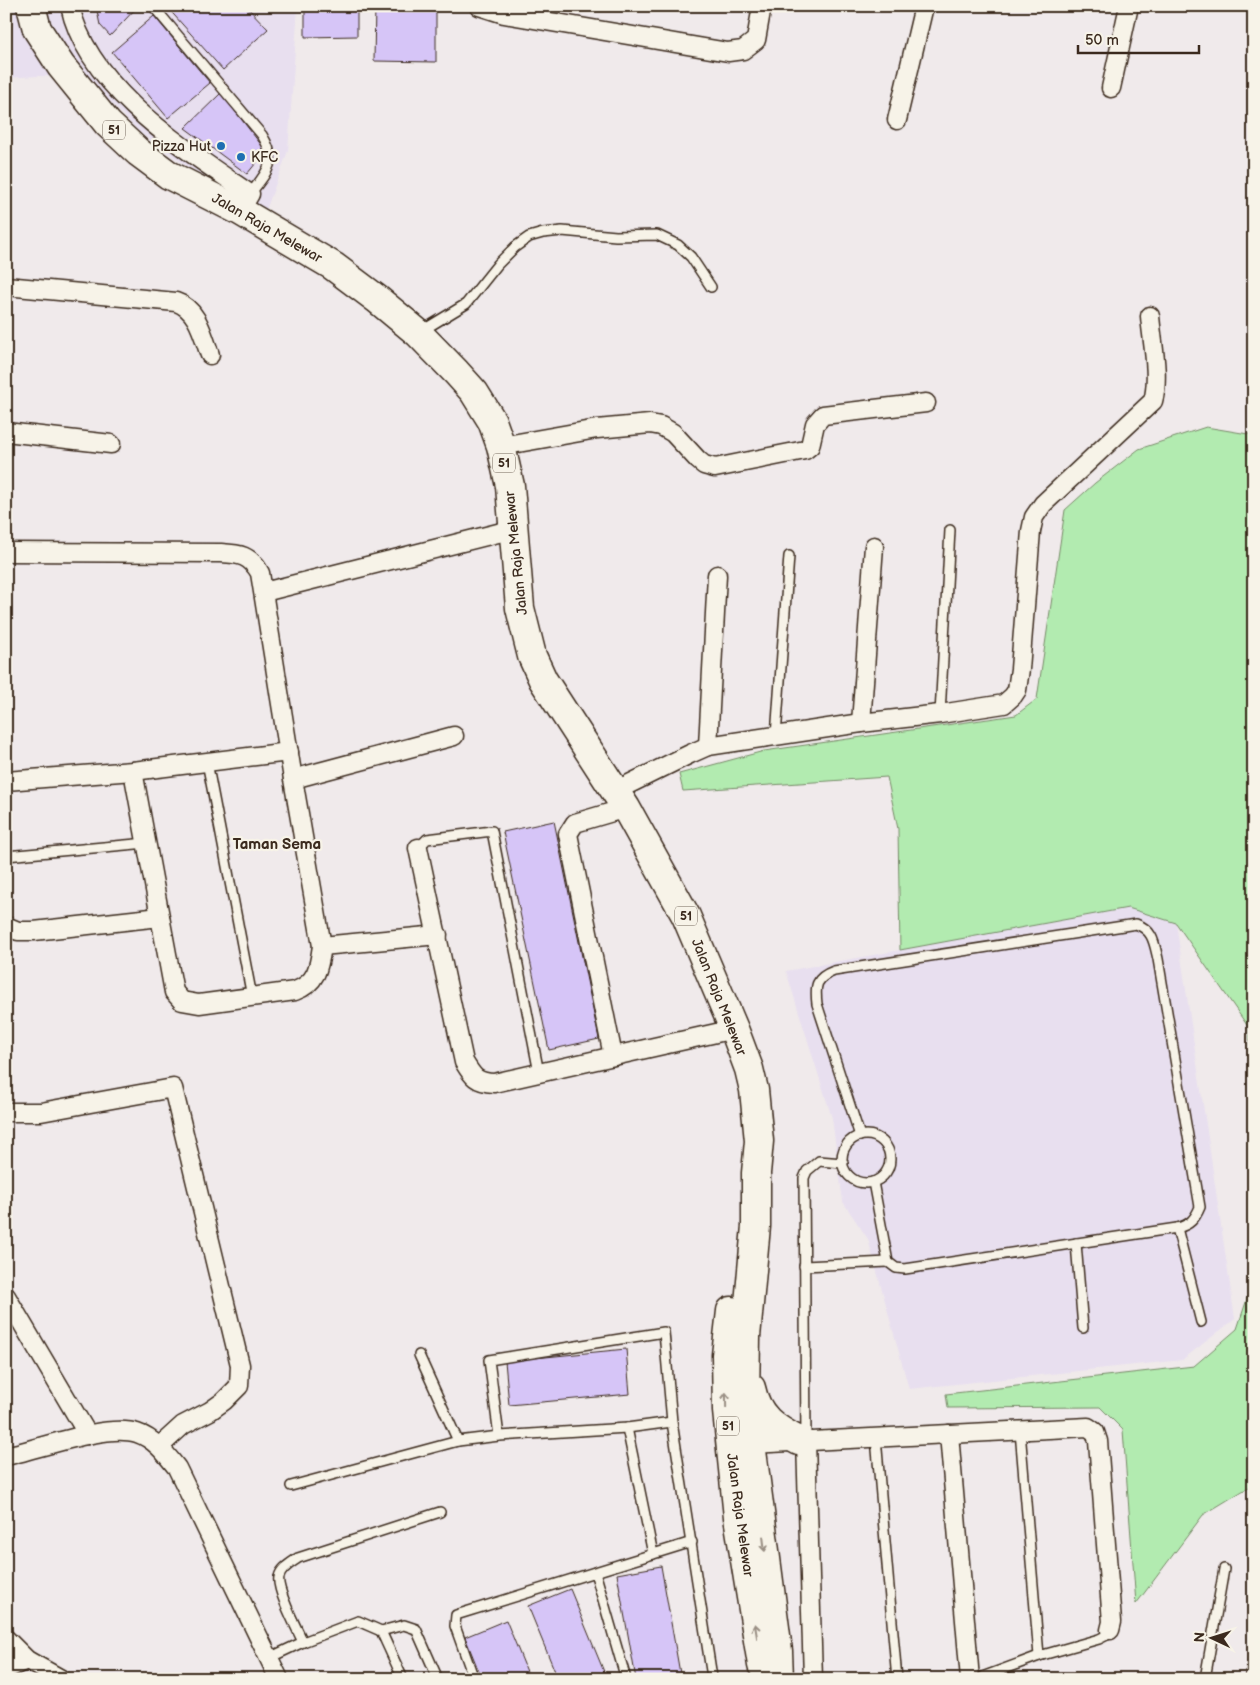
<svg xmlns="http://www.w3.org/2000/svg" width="1260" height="1685" viewBox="0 0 1260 1685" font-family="'Balsamiq Sans',sans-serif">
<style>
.built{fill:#e8dfef}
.green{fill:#b2ebb0;stroke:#768a67}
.building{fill:#d6c5f7;stroke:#3b2a1e}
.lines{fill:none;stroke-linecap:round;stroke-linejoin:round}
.lane-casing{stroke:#3b2a1e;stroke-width:12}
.street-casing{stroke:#3b2a1e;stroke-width:21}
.highway-casing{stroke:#3b2a1e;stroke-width:31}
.lane{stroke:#f7f3e8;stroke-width:9}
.street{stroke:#f7f3e8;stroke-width:18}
.highway{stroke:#f7f3e8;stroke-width:28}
.oneway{stroke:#998e83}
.poi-dot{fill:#1f6fb2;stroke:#f7f3e8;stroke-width:2}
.labels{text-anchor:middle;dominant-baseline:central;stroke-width:4.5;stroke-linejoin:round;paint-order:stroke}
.shield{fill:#f7f3e8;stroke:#73665b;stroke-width:1}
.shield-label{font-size:12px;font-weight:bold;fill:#3b2a1e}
.poi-label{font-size:14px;fill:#3b2a1e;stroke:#f7f3e8;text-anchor:end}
.street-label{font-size:14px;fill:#3b2a1e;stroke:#f7f3e8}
.neighbourhood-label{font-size:15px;font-weight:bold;fill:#3b2a1e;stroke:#f7f3e8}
</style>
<rect width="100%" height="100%" fill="#f0eaeb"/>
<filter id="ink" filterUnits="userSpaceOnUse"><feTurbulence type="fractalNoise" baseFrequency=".02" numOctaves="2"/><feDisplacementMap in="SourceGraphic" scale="10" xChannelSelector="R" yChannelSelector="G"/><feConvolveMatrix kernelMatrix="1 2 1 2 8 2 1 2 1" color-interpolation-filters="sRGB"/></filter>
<g filter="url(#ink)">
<g class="built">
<path d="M 6,6 L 298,6 L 288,151 L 266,210 L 185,165 L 139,132 L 87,77 L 38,76 L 6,78 Z"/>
<path d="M 1128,908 L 1176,923 L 1235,1319 L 1182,1360 L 909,1389 L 868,1239 L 843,1202 L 832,1118 L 786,971 Z"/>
</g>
<g class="green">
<path d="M 1206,427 L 1254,435 L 1254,1171 L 1249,1028 L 1176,923 L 1128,908 L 900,950 L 898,829 L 887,777 L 683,791 L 679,774 L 764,751 L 1016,715 L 1037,699 L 1065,510 L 1095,483 L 1139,449 Z"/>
<path d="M 1254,1278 L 1254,1484 L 1203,1515 L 1136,1604 L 1123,1430 L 1100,1407 L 948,1408 L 946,1394 L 1194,1366 L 1237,1329 Z"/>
</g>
<g class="building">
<path d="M 96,6 L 138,6 L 110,36 L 100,25 Z"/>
<path d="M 166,6 L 246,6 L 268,29 L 223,70 Z"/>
<path d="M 305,6 L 357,6 L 357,36 L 305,37 Z"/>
<path d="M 375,6 L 436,6 L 436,62 L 374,61 Z"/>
<path d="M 154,16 L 210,83 L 168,118 L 112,52 Z"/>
<path d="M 221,93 L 266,151 L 247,174 L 185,128 Z"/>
<path d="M 554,821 L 599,1039 L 549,1050 L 503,832 Z"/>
<path d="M 626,1349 L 630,1394 L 509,1405 L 505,1361 Z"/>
<path d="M 661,1566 L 681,1679 L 636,1679 L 617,1574 Z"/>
<path d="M 570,1589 L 607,1679 L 558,1679 L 528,1606 Z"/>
<path d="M 506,1620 L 530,1679 L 482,1679 L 465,1637 Z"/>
</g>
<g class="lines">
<defs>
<g id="lane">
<path d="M 153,6 L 262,135 C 279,162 267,172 250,194"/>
<path d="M 420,332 L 466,304 L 498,264 L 515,247 L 529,237 L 543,233 L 562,231 L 616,236 L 657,235 L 678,245 L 691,257 L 711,287"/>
<path d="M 940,714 L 950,530"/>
<path d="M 776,736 L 789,556"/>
<path d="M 207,762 L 252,997"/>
<path d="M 418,848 L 427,839 L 492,831 L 539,1073"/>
<path d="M 6,856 L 147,843"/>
<circle cx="866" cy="1159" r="24"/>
<path d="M 860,1136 L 817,1004 C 815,986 815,978 834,971 L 1136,924 C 1153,930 1154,942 1158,959 L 1200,1207 C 1195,1219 1190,1225 1177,1228 L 905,1269 L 896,1268 L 888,1262 L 873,1182"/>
<path d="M 1177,1228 L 1201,1322"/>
<path d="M 1076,1243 L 1083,1328"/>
<path d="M 804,1266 L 888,1262"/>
<path d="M 419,1355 L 458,1441"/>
<path d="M 627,1428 L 653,1554"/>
<path d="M 1020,1431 L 1039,1656"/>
<path d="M 499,1436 L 489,1360 L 664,1332 L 672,1422 L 712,1677 L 710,1679"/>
<path d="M 876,1438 L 897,1679"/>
<path d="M 806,1441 L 804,1178 L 807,1171 L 819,1161 L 843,1163"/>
<path d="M 291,1486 L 458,1441 L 499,1436 L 627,1428 L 672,1422"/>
<path d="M 595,1572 L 626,1679"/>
<path d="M 381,1631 L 403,1679"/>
<path d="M 303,1642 C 297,1629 276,1589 279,1577 C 281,1568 291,1563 298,1558 L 440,1512"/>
<path d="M 269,1658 L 303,1642 L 358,1621 L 381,1631 L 404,1625 L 416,1629 L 438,1679"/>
<path d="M 474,1679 L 455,1626 L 456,1615 L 692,1542"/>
<path d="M 977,1679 L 1039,1656 L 1099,1639 L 1107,1635 L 1110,1630"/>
<path d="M 1205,1679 L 1224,1569"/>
<path d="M 1250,1679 L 1254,1659"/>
</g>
<g id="street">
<path d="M 70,6 C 88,89 185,149 250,194 L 240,211"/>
<path d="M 479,6 L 504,14 L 728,52 L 743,50 L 756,40 L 762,6"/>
<path d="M 1111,88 L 1129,6"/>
<path d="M 897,120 L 924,6"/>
<path d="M 6,286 L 176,302 C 198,309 203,336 210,355"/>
<path d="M 6,432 L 111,444"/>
<path d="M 501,446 L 597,429 L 650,424 L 661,426 L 673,433 L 698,460 L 704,465 L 715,468 L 805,450 L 810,446 L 815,424 L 823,415 L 926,403"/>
<path d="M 6,552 L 221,553 C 240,554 250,555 260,573 L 293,779 L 322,946 C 319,967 317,983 295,991 L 199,1004 L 182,1001 L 174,992 L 133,771"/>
<path d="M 264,592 L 514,529"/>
<path d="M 861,723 L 874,546"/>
<path d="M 708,746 L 717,575"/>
<path d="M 293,779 L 454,736"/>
<path d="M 6,781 L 133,771 L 289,752"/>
<path d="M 615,791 L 690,754 L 708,746 L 861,723 L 940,714 L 1004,704 L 1013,696 L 1017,690 L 1020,669 L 1031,531 L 1034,517 L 1043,504 L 1153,401 C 1160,376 1152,341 1150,316"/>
<path d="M 418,848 L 464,1062 C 473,1077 476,1082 494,1083 L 734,1029"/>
<path d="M 6,926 L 18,931 L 34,931 L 160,917"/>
<path d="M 322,946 L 438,935"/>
<path d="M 613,1056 L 568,834 L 575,823 L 626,808"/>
<path d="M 6,1112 L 41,1112 L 173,1088 L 240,1365 L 239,1386 L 224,1401 L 210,1411 L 183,1425 L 160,1446"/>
<path d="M 6,1296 L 88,1435"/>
<path d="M 949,1434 L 970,1679"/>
<path d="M 806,1441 L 813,1679"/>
<path d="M 750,1444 L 1088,1427 L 1095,1432 L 1098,1441 L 1112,1622 L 1110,1630"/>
<path d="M 6,1456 C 39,1449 106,1423 137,1433 C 155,1439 166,1454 177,1468 L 279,1679"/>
<path d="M 6,1639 L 27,1660 L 61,1679"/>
<path d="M 6,1669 L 27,1660"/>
</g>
<g id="highway">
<path d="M 31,6 L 37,29 L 61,66 L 108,124 L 138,152 L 169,175 L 240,211 L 333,266 L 377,299 L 418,333 L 456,372 L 474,392 L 492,421 L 501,446 L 510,486 L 520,608 L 532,656 L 543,680 L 626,808 L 686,916 L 734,1029 L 749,1069 L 754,1090 L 759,1141 L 756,1173 L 756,1226 L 746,1337 L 745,1397 L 778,1651 L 779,1679"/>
<path d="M 731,1311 L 726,1355 L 727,1411 L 738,1517 L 762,1665"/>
<path d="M 751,1388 C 757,1417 774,1428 799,1441"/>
</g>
</defs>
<use href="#lane" class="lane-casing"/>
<use href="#street" class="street-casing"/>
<use href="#highway" class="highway-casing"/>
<use href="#lane" class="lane"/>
<use href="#street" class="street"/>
<use href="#highway" class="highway"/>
</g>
<defs><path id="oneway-shaft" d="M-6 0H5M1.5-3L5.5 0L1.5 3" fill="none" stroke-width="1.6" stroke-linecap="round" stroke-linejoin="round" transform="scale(1.25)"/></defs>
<g class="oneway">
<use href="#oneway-shaft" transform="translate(726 1400) rotate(-91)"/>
<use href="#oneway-shaft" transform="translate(764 1544) rotate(83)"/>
<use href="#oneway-shaft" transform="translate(756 1631) rotate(-99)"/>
</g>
</g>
<g class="poi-dot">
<circle cx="221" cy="146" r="5"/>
<circle cx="241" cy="157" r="5"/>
</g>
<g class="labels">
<g class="shield">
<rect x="103" y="120.5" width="22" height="19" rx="4"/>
<rect x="493" y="453.5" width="22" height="19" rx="4"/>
<rect x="675" y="906.5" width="22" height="19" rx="4"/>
<rect x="717" y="1416.5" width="22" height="19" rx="4"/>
</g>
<g class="shield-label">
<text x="114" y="130">51</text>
<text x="504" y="463">51</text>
<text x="686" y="916">51</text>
<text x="728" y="1426">51</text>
</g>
<g class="poi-label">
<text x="211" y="146">Pizza Hut</text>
<text x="251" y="157" text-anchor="start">KFC</text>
</g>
<g class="street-label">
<text transform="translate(267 228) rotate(30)">Jalan Raja Melewar</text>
<text transform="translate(516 553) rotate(-96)">Jalan Raja Melewar</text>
<text transform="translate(719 997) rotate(68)">Jalan Raja Melewar</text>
<text transform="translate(740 1515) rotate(82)">Jalan Raja Melewar</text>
</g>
<g class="neighbourhood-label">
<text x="277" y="844">Taman Sema</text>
</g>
</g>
<rect width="1260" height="1685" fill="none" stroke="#f7f3e8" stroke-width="25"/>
<rect x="12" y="12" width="1235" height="1660" fill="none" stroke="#3b2a1e" stroke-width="2" filter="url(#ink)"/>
<g transform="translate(1212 1638) rotate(274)" stroke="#f7f3e8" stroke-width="4" paint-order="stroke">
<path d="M0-4L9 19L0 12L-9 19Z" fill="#3b2a1e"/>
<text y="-8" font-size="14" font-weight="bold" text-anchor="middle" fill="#3b2a1e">N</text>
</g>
<path d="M1078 45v8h121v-8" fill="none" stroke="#3b2a1e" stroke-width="2.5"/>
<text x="1085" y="45" font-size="15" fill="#3b2a1e" stroke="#f7f3e8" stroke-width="4" paint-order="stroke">50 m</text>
</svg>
